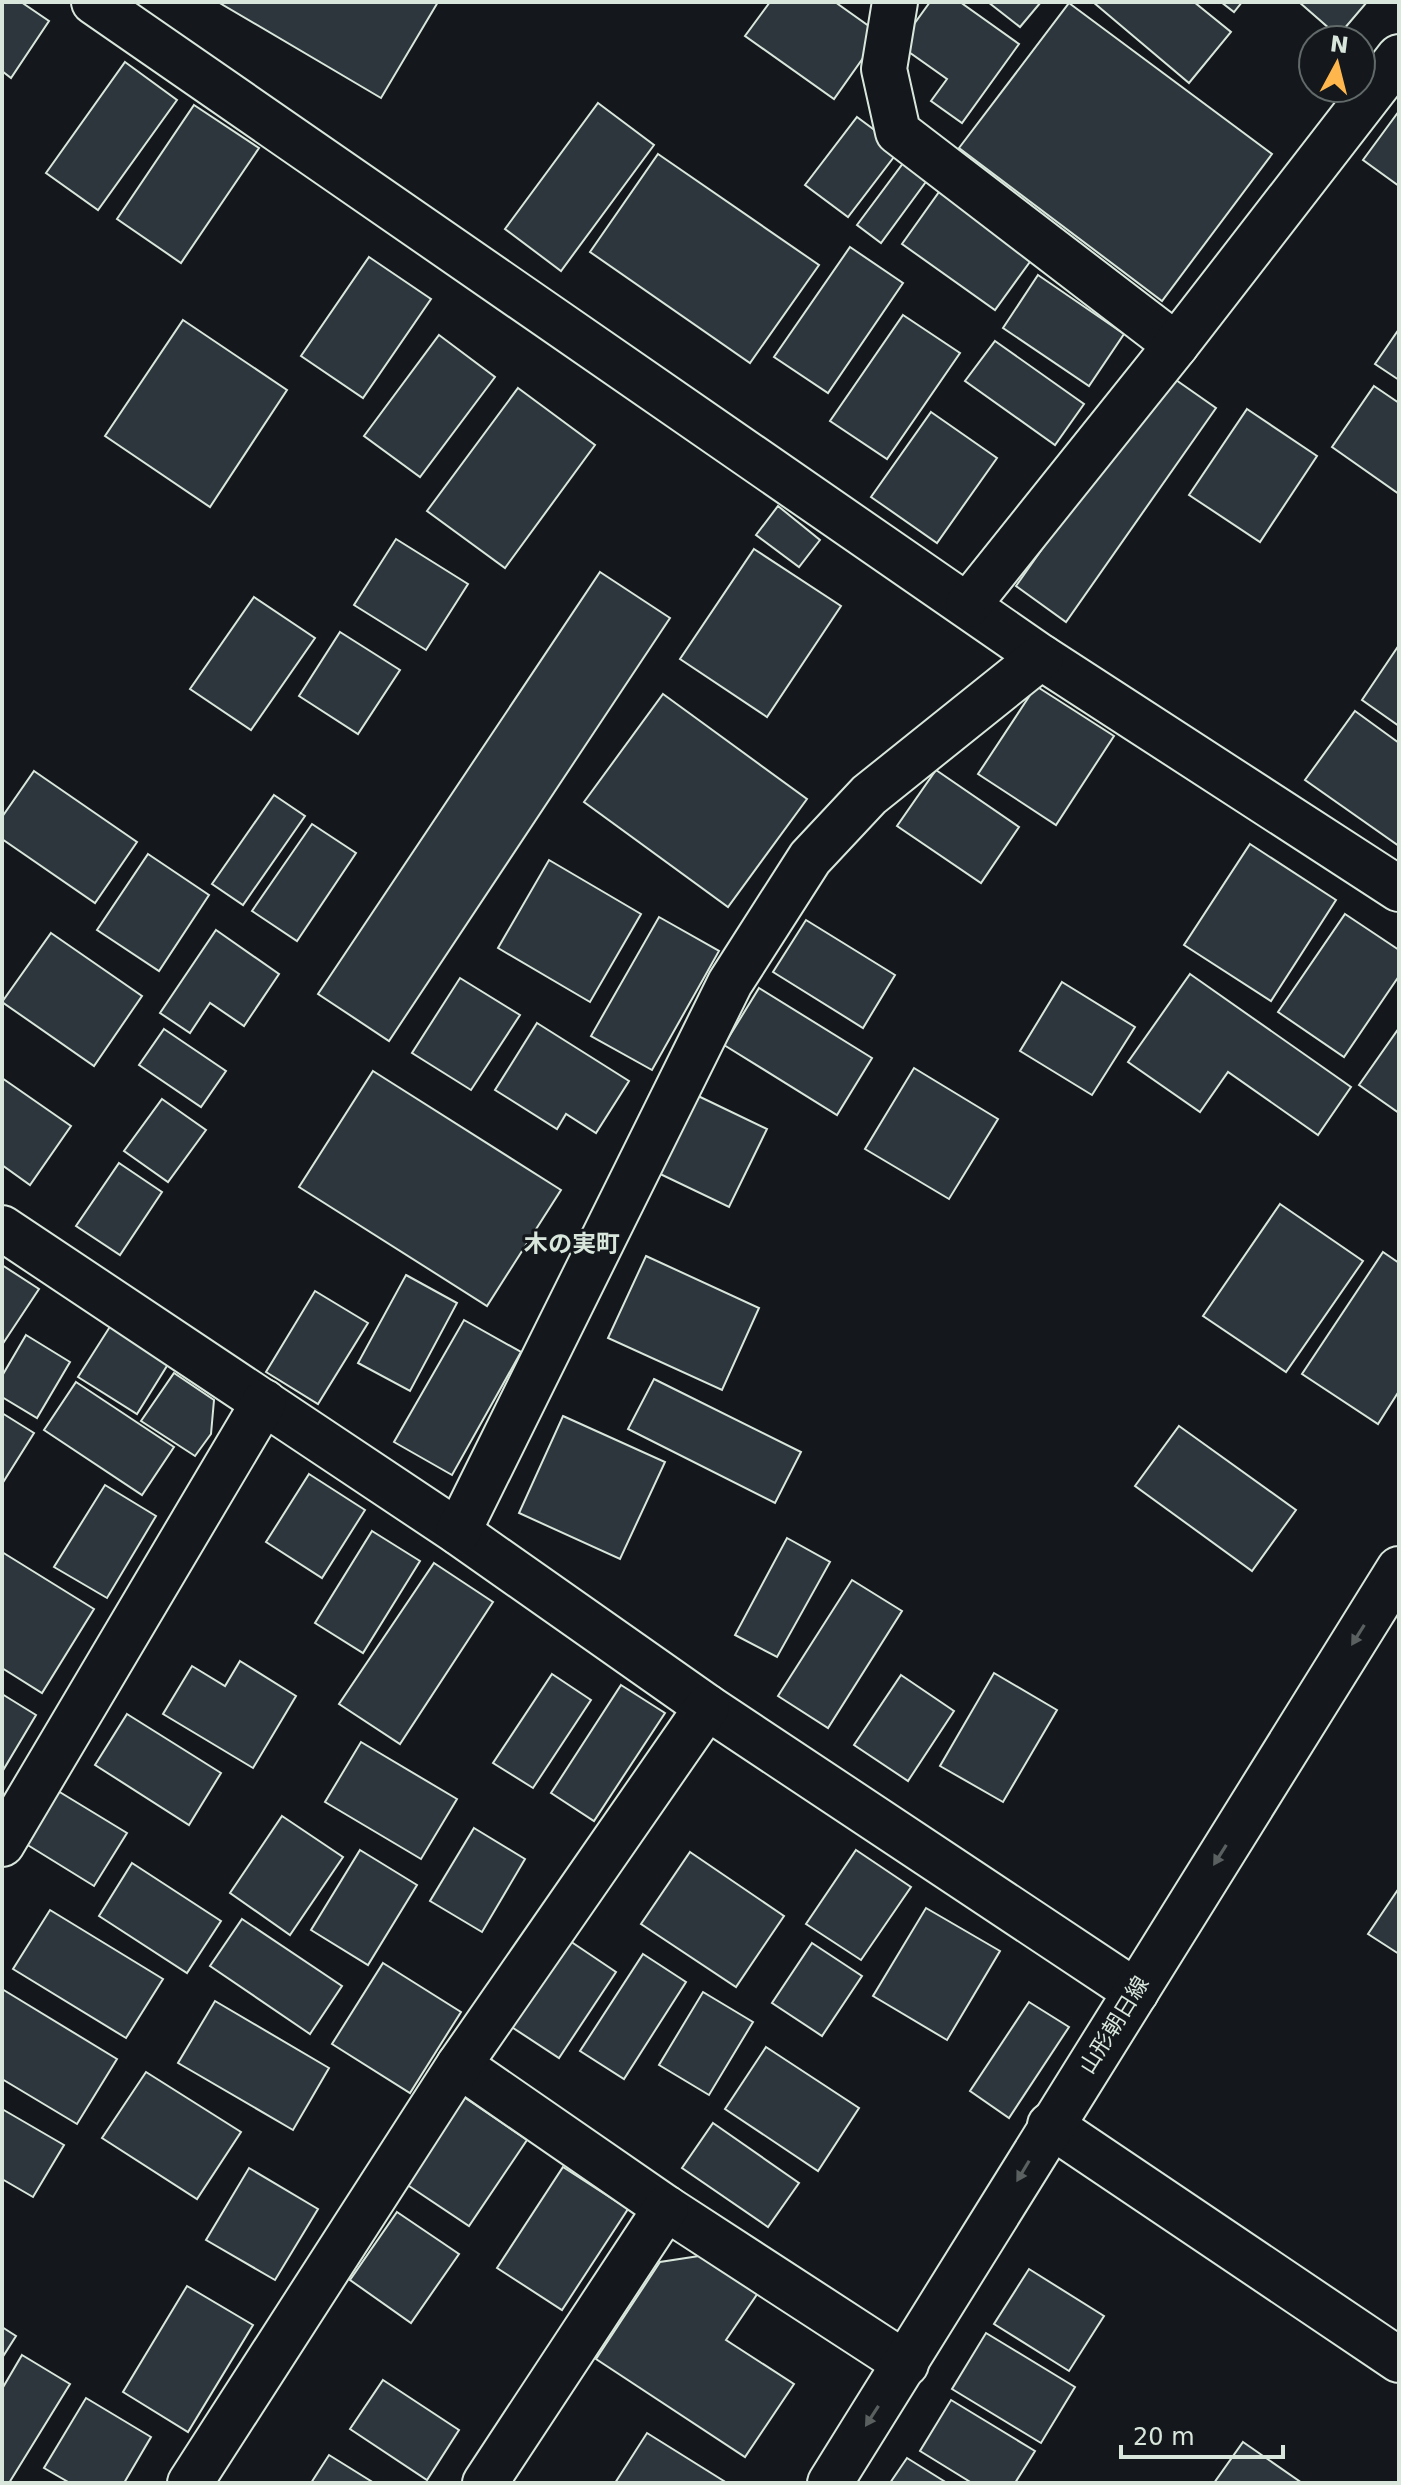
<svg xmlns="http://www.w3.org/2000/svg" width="1401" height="2485" viewBox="0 0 1401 2485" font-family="'DejaVu Sans','Noto Sans JP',sans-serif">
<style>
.building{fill:#2c363c;stroke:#d8e6dc;stroke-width:2}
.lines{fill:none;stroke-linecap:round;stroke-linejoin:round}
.minor-casing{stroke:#d8e6dc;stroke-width:48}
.major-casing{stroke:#d8e6dc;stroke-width:48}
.minor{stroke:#14181c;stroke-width:44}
.major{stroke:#14181c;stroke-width:44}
.oneway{fill:#59605f}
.labels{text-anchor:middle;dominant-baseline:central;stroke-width:6;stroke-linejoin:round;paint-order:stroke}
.street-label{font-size:22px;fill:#d8e6dc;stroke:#14181c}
.neighbourhood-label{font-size:24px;font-weight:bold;fill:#d8e6dc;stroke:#14181c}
</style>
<rect width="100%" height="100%" fill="#14181c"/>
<g class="building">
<path d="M 2,2 L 21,2 L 49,21 L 11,78 L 2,71 Z"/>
<path d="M 218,2 L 438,2 L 381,98 Z"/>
<path d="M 770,2 L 835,2 L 880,34 L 834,99 L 745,36 Z"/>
<path d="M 930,2 L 960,2 L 1019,44 L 962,123 L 931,101 L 947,79 L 899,45 Z"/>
<path d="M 988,2 L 1041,2 L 1020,27 Z"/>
<path d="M 1093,2 L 1194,2 L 1231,32 L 1189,83 Z"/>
<path d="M 1221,2 L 1242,2 L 1234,12 Z"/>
<path d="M 1299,2 L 1367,2 L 1338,36 Z"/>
<path d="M 1069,3 L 1272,154 L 1162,301 L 959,148 Z"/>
<path d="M 125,62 L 177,100 L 98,210 L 46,173 Z"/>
<path d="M 598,103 L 654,145 L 561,271 L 505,229 Z"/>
<path d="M 194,105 L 259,148 L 181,263 L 117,219 Z"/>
<path d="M 1399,111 L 1399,186 L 1363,160 Z"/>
<path d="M 857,117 L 900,149 L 848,217 L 805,185 Z"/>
<path d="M 658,154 L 819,265 L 750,363 L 590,252 Z"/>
<path d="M 904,162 L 928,179 L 881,243 L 857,225 Z"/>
<path d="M 939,192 L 1032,259 L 995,310 L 902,244 Z"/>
<path d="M 850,247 L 903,283 L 828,393 L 774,357 Z"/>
<path d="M 369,257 L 431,299 L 363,398 L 301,356 Z"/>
<path d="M 1038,275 L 1124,334 L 1089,386 L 1003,328 Z"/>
<path d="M 903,315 L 960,353 L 887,459 L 830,421 Z"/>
<path d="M 183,320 L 287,390 L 210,507 L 105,436 Z"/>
<path d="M 1399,329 L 1399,380 L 1375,364 Z"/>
<path d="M 439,335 L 495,377 L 420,477 L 364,436 Z"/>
<path d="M 995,341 L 1084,404 L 1055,445 L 965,381 Z"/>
<path d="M 1166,373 L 1216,408 L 1066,622 L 1016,586 Z"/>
<path d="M 1374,386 L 1399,403 L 1399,494 L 1332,447 Z"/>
<path d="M 518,388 L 595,445 L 505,568 L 427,511 Z"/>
<path d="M 1247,409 L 1317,456 L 1260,542 L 1189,495 Z"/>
<path d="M 931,412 L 997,458 L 937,543 L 871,497 Z"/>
<path d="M 778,506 L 820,540 L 799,567 L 756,535 Z"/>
<path d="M 396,539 L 468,584 L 426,650 L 354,605 Z"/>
<path d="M 754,549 L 841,606 L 767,717 L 680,659 Z"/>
<path d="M 600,572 L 670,618 L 389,1041 L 318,994 Z"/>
<path d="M 254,597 L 315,638 L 251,730 L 190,689 Z"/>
<path d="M 340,632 L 400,670 L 358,734 L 299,696 Z"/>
<path d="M 1399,645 L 1399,726 L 1362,700 Z"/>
<path d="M 1036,686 L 1114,736 L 1056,825 L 978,774 Z"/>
<path d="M 663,694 L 807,799 L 728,907 L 584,802 Z"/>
<path d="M 1355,711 L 1399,743 L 1399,846 L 1305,780 Z"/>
<path d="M 936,770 L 1019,827 L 981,883 L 897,826 Z"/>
<path d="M 34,771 L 137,842 L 95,903 L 2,839 L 2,817 Z"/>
<path d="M 274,795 L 305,816 L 243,905 L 212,884 Z"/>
<path d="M 312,824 L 356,853 L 297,941 L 252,911 Z"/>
<path d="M 1250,844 L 1336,900 L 1271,1001 L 1184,945 Z"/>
<path d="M 148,854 L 209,895 L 159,971 L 97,930 Z"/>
<path d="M 549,860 L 641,914 L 590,1002 L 498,948 Z"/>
<path d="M 1345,914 L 1399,950 L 1399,976 L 1344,1057 L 1278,1012 Z"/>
<path d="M 659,917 L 719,951 L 652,1070 L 591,1036 Z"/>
<path d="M 806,920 L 895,975 L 863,1028 L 773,972 Z"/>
<path d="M 216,930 L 279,974 L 244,1026 L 210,1003 L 190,1033 L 160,1013 Z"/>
<path d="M 51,933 L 142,996 L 94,1066 L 2,1002 Z"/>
<path d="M 1190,974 L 1351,1087 L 1318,1135 L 1228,1072 L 1200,1112 L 1128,1062 Z"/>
<path d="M 460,978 L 520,1015 L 471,1090 L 412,1053 Z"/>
<path d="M 1062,982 L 1135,1027 L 1092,1095 L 1020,1051 Z"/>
<path d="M 759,988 L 872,1058 L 837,1115 L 724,1045 Z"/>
<path d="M 537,1023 L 629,1081 L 596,1133 L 566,1114 L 557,1129 L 495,1090 Z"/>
<path d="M 1399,1028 L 1399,1113 L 1359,1085 Z"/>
<path d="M 164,1029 L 226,1071 L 201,1107 L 139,1065 Z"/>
<path d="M 914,1068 L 998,1119 L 949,1199 L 865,1149 Z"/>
<path d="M 373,1071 L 561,1190 L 487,1306 L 299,1187 Z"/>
<path d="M 2,1078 L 71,1126 L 30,1185 L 2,1165 Z"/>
<path d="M 694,1094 L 767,1129 L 729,1207 L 656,1172 Z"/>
<path d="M 162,1099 L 206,1130 L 168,1182 L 124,1151 Z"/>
<path d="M 119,1163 L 162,1192 L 120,1255 L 76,1226 Z"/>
<path d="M 1280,1204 L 1363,1261 L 1286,1372 L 1203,1316 Z"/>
<path d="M 1383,1252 L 1399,1263 L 1399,1391 L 1378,1424 L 1302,1374 Z"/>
<path d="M 646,1256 L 759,1308 L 722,1390 L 608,1338 Z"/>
<path d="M 2,1265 L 39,1289 L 2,1345 Z"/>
<path d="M 406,1275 L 457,1303 L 410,1391 L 358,1363 Z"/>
<path d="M 315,1291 L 368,1323 L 318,1404 L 266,1372 Z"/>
<path d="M 464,1320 L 521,1352 L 452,1475 L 394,1442 Z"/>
<path d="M 111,1325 L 170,1361 L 137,1414 L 78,1377 Z"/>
<path d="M 26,1335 L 70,1362 L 37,1418 L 2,1397 L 2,1376 Z"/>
<path d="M 174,1373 L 214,1400 L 211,1434 L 195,1456 L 141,1421 Z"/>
<path d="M 654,1379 L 801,1452 L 775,1503 L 628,1429 Z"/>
<path d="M 76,1382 L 174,1447 L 142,1495 L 44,1430 Z"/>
<path d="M 2,1413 L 34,1433 L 2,1484 Z"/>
<path d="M 563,1416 L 665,1462 L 620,1559 L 519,1513 Z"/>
<path d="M 1179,1426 L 1296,1510 L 1252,1571 L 1135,1486 Z"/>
<path d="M 309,1474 L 365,1510 L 322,1578 L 266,1542 Z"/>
<path d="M 105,1485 L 156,1516 L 107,1598 L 54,1567 Z"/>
<path d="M 372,1531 L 420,1561 L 363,1653 L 315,1623 Z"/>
<path d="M 787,1538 L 830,1562 L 777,1657 L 735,1635 Z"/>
<path d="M 2,1552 L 94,1609 L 42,1693 L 2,1668 Z"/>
<path d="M 434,1563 L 493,1602 L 400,1744 L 339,1704 Z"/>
<path d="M 852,1580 L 902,1611 L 828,1728 L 778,1696 Z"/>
<path d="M 240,1661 L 296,1696 L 253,1768 L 163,1714 L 192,1666 L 225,1686 Z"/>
<path d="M 994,1673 L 1057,1710 L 1003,1802 L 940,1766 Z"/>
<path d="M 552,1674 L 591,1700 L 533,1788 L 493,1763 Z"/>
<path d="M 901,1675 L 954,1711 L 908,1781 L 854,1745 Z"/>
<path d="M 621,1685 L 665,1713 L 594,1821 L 551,1793 Z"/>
<path d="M 2,1694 L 36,1715 L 2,1772 Z"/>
<path d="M 127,1714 L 221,1773 L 189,1825 L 95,1765 Z"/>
<path d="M 361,1742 L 457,1799 L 421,1859 L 325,1802 Z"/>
<path d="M 58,1791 L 127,1833 L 94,1886 L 26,1844 Z"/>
<path d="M 282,1816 L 343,1857 L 290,1935 L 230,1893 Z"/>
<path d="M 474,1828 L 525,1859 L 482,1932 L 430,1901 Z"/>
<path d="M 360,1850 L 417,1885 L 368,1965 L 311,1930 Z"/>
<path d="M 856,1850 L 911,1887 L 861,1960 L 806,1924 Z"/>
<path d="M 690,1852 L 784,1916 L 736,1987 L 641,1924 Z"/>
<path d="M 132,1863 L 221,1921 L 187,1973 L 99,1916 Z"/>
<path d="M 1399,1888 L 1399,1954 L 1368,1934 Z"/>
<path d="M 926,1908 L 1000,1951 L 947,2040 L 873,1996 Z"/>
<path d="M 50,1910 L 163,1979 L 126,2038 L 13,1969 Z"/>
<path d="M 242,1919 L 342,1986 L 310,2034 L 210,1966 Z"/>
<path d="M 564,1937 L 616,1972 L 559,2058 L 507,2024 Z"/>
<path d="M 812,1943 L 862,1976 L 822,2036 L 772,2003 Z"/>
<path d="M 643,1954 L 686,1982 L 624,2079 L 580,2051 Z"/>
<path d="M 383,1963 L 461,2012 L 410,2093 L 332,2044 Z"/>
<path d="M 2,1989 L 117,2059 L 77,2124 L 2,2079 Z"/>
<path d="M 703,1992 L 753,2022 L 709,2095 L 659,2065 Z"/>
<path d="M 215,2001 L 329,2068 L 293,2130 L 178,2063 Z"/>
<path d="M 1029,2002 L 1069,2027 L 1009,2118 L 970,2091 Z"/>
<path d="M 766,2047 L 859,2108 L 818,2171 L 725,2109 Z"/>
<path d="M 146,2072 L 241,2132 L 197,2199 L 102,2138 Z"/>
<path d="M 464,2097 L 527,2140 L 469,2226 L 406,2184 Z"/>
<path d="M 2,2109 L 64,2145 L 33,2197 L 2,2179 Z"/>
<path d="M 713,2123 L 799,2183 L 768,2227 L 682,2168 Z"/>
<path d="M 563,2167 L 628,2209 L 562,2310 L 497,2268 Z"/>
<path d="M 249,2168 L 318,2209 L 275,2280 L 206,2240 Z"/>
<path d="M 397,2212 L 459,2254 L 411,2323 L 350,2280 Z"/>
<path d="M 712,2254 L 762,2287 L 726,2340 L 794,2384 L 745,2457 L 596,2359 L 660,2262 Z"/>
<path d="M 1029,2269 L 1104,2316 L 1069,2371 L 994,2324 Z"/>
<path d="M 187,2286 L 253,2325 L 188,2432 L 123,2392 Z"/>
<path d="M 2,2327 L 16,2336 L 2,2358 Z"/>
<path d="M 986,2333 L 1075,2387 L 1041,2443 L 952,2389 Z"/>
<path d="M 22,2355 L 70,2384 L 9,2483 L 2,2483 L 2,2389 Z"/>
<path d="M 383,2380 L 459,2430 L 427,2480 L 350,2429 Z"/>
<path d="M 86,2398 L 151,2437 L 124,2483 L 70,2483 L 44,2468 Z"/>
<path d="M 951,2400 L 1035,2451 L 1015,2483 L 972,2483 L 920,2451 Z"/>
<path d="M 647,2433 L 727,2483 L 615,2483 Z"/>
<path d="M 1243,2442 L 1302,2483 L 1214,2483 Z"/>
<path d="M 329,2455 L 374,2483 L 311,2483 Z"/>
<path d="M 907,2458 L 947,2483 L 890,2483 Z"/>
</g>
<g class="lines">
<defs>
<g id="minor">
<path d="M 94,2 L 1041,657 L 1399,889"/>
<path d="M 895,2 L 884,69 L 898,132 L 1176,345"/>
<path d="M 968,605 L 1176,345 L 1399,57"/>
<path d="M 2,1228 L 458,1532 L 707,1707 L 1136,1992"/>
<path d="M 458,1532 L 730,983 L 810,858 L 869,795 L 1041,657"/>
<path d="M 2,1844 L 264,1402"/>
<path d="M 459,2065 L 666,2208 L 906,2364"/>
<path d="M 1050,2125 L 1399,2360"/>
<path d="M 190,2483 L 459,2065 L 707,1707"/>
<path d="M 485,2483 L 666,2208"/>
</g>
<path id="major" d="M 830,2483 L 1399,1569"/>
</defs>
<use href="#minor" class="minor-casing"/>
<use href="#major" class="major-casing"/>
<use href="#minor" class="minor"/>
<use href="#major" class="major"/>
</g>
<defs><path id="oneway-solid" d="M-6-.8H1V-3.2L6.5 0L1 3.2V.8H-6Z" transform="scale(2)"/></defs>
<g class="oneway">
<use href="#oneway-solid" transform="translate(1358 1635) rotate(122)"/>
<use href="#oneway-solid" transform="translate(1220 1855) rotate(122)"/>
<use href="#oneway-solid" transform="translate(1023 2171) rotate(121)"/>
<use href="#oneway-solid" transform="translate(872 2416) rotate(123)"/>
</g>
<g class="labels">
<g class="street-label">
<text transform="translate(1114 2025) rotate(-58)">山形朝日線</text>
</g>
<g class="neighbourhood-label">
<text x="572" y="1244">木の実町</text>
</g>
</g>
<rect width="1401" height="2485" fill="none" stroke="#d8e6dc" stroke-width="8"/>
<g transform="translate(1337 64) rotate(7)"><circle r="38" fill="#14181c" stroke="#626a69" stroke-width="2"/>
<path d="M0-6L14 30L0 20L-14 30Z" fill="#ffb74d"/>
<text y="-12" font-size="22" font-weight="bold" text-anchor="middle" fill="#d8e6dc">N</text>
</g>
<path d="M1121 2445v12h162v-12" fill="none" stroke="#d8e6dc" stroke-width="4"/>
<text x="1133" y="2445" font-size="24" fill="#d8e6dc" stroke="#14181c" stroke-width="6" paint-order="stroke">20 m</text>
</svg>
